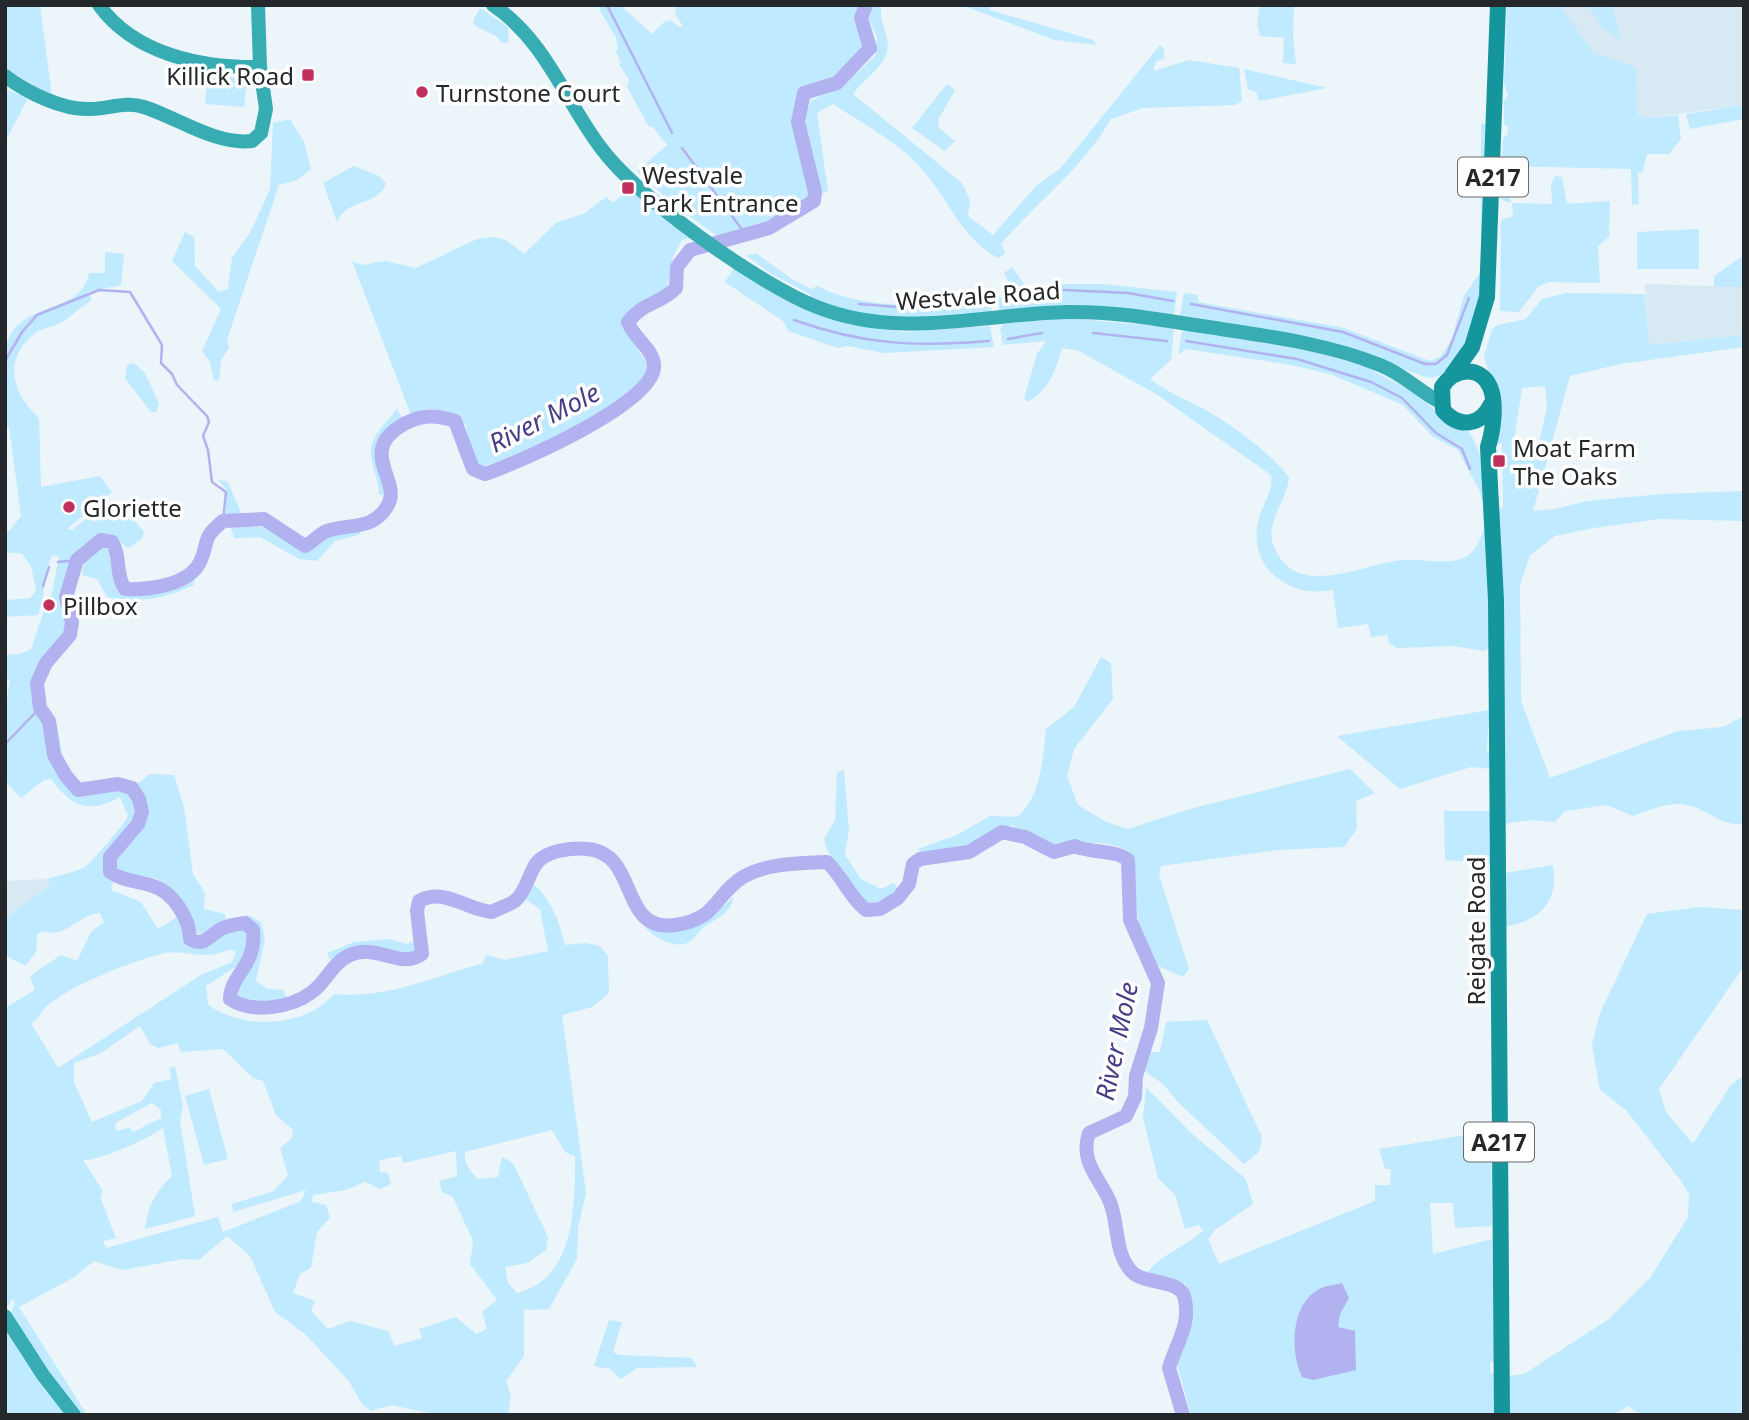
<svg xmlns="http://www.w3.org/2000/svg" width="1749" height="1420" viewBox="0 0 1749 1420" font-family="'Noto Sans',sans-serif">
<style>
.built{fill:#d7e9f2}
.green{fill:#c0eaff;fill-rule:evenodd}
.water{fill:#b2b2f0}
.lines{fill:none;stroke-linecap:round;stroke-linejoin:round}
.stream{stroke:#b2b2f0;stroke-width:2.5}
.river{stroke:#b2b2f0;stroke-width:14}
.secondary{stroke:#38acb3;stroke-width:14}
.primary{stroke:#15969d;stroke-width:16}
.poi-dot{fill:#c0325d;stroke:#fff;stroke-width:2.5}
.labels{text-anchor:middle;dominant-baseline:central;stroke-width:7;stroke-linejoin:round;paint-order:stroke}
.shield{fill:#fff;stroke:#66686a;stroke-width:2}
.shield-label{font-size:23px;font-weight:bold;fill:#24282a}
.poi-label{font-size:24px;fill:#24282a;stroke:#fff;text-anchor:start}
.street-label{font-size:24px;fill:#24282a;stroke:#fff}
.water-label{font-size:26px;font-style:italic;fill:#463e87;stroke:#fff}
</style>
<rect width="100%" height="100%" fill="#ebf5fa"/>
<g class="built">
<path d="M 1518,5 L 1744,5 L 1744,105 L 1646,118 L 1637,115 L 1617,70 Z"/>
<path d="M 1645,284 L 1744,287 L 1744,335 L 1649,345 Z"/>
<path d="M 47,879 L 52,885 L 5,918 L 5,881 Z"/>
</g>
<g class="green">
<path d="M 5,5 L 40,5 L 52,96 L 5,68 Z"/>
<path d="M 597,5 L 620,5 L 652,34 L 664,22 L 670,20 L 680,27 L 683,26 L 675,14 L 677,5 L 860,5 C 853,20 865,27 865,41 C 866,69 824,83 804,88 C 781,122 806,159 809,197 L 763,224 L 720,238 L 675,206 L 637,171 L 667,145 L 652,126 L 649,127 L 627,87 L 629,80 L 619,64 L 621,62 L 615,51 L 618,49 L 616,38 Z"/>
<path d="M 871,5 L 882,5 C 877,23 893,38 886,55 C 880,70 862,81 853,94 L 962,183 L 970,200 L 968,216 L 993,235 L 1037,185 L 1060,169 L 1160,45 L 1164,49 L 1164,59 L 1156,61 L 1153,71 L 1189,60 L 1239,68 L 1242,101 L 1235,105 L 1143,108 L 1111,119 C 1082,169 1038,201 1001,244 L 1005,254 L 998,258 C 959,236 949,199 921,168 C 898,142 862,123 833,104 L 817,113 L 828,192 L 821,193 C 812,162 798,132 811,101 L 844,85 L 875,56 L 877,37 L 867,15 Z"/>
<path d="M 961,5 L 990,5 L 990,10 L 1093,40 L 1097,45 L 1055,40 Z"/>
<path d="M 1260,5 L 1294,5 L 1293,37 L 1296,64 L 1283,63 L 1284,38 L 1260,36 L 1257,23 Z"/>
<path d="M 1507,5 L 1559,5 L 1594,53 L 1636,68 L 1637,115 L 1646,118 L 1678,115 L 1681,139 L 1669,154 L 1647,154 L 1643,172 L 1638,172 L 1639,204 L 1632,205 L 1631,169 L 1502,166 L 1503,138 L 1508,134 L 1508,127 L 1504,124 L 1504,101 L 1508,96 L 1504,83 Z"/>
<path d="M 1588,5 L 1612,5 L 1621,40 L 1602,27 Z"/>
<path d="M 480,8 L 508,27 L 509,42 L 502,43 L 496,36 L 475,26 L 473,21 Z"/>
<path d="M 1244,69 L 1327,88 L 1259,101 L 1256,92 L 1248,89 Z"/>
<path d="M 208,75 L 247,79 L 244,107 L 205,104 Z"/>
<path d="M 947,84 L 955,90 L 938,120 L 939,128 L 955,141 L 945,151 L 912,128 Z"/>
<path d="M 5,89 L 28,98 L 5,142 Z"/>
<path d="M 1744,105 L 1744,119 L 1690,129 L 1686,114 Z"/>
<path d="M 290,119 L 304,142 L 311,169 L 297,180 L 279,185 L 227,340 L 229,348 L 221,360 L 219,381 L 214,380 L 210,362 L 202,351 L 221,309 L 172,261 L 185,232 L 194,237 L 195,266 L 219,292 L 228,289 L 232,258 L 250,233 L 270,189 L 273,123 Z"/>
<path d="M 1481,124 L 1486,124 L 1486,279 L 1466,346 L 1446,374 L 1429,378 L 1322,341 L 1180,316 L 1184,293 L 1198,295 L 1198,302 L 1344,328 L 1430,361 L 1440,357 L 1451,341 L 1464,296 L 1481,271 Z"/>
<path d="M 354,166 L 379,176 L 386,183 C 380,206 346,198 337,222 L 323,183 Z"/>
<path d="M 1555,176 L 1562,177 L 1567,204 L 1610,201 L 1609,237 L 1598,246 L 1600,283 L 1549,282 L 1539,286 L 1519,312 L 1500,311 L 1501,220 L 1513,216 L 1512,203 L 1501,200 L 1502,185 L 1512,203 L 1552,204 L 1551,184 Z"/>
<path d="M 631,187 L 695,237 L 682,240 L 673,257 L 666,292 L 633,306 L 622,318 L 623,327 L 650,368 L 644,382 L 618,405 L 516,457 L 479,467 L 468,448 L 466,425 C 450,411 430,403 411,415 L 352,261 L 362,265 L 385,261 L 416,268 L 477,239 L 493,237 L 506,240 L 524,254 L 556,223 L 585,213 L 606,197 L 613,203 Z"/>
<path d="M 1699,229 L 1699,269 L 1637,269 L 1637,232 Z"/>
<path d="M 105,252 L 124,254 L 121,285 L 87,292 L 92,300 C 81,306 72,316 61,323 C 53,327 42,328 35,333 C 2,359 12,394 39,418 L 41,487 L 100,476 L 112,492 L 67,529 L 72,530 L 108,502 L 116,512 L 124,509 L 144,532 L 142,539 L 128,548 L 117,539 L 104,536 L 75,558 L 63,595 L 69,618 L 68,628 L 43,661 L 34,683 L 37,708 L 47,727 L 57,725 L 64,765 L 82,783 L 84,793 C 99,794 112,787 126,790 C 151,824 119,827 109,853 C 107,859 107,865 105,870 L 113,882 L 111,890 L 141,902 L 158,929 L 180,915 L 187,930 L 183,935 L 188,947 C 211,953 219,927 246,929 L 251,936 L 247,960 L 240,968 L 237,966 L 206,986 L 208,1005 C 243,1030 305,1028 334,994 C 386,999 434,977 483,963 L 486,955 L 505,960 L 548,951 L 540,909 L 524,898 L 532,883 C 551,898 559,921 565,945 L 585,943 L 600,946 L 608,956 L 609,993 L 592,1007 L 562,1015 L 586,1193 L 578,1228 L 577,1259 L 549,1309 L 524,1310 L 524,1356 L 506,1381 L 511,1396 L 508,1415 L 439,1415 L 391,1405 L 371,1411 L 362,1404 L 348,1380 L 305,1334 L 275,1312 L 250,1256 L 227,1236 L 199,1260 L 183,1259 L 122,1270 L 94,1261 L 74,1277 L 19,1307 L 87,1415 L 79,1415 L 53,1383 L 11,1313 L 15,1302 L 12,1299 L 8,1307 L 5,1306 L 5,1008 L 35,990 L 30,976 L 61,955 L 77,961 L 91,932 L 104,922 L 100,913 C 76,915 68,939 42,931 L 37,935 L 36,952 L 25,966 L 5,955 L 5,918 L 51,885 L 47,879 C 59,875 73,873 85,867 C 90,864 125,824 128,816 L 120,797 C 88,815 71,806 51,779 L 44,780 L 21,798 L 5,781 L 5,711 L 10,680 L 5,679 L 5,655 L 20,654 L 31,649 L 44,610 L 52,608 L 53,602 L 48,600 L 52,593 L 59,557 L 52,556 C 43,573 46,595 38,615 L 5,617 L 5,600 L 30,598 L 36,591 L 31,566 L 22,554 L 5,552 L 5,531 L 10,530 L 21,516 L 9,427 L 5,427 C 5,403 1,373 5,350 C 16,297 81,318 89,273 L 105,273 ZM 230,949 L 236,952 L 232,962 L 201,975 L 58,1068 L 31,1023 C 40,1019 42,1009 49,1004 C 79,982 121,966 157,955 C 184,946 200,963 230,949 ZM 140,1026 L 150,1044 L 159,1048 L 177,1043 L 181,1052 L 223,1049 L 253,1078 L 263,1081 L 276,1115 L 293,1130 L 292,1138 L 280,1148 L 288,1175 L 274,1191 L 232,1204 L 233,1212 L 306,1190 L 301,1201 L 223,1232 L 218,1217 L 106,1248 L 103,1241 L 116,1238 L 100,1197 L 103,1191 L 83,1160 C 96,1162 148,1139 163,1128 L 172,1176 C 155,1192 148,1207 145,1229 L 195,1216 L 180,1121 L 183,1106 L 175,1066 L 169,1068 L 172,1079 L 154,1083 L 142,1101 L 92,1122 L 74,1082 L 74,1063 L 101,1053 ZM 152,1103 L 161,1110 L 161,1118 L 133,1132 L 129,1128 L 116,1131 L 115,1123 ZM 552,1130 L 565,1152 L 575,1156 C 575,1204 576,1279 517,1293 L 508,1283 L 505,1267 L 527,1263 L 546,1250 L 548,1237 L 513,1163 L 502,1157 L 498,1177 L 478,1179 C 470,1171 463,1163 465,1152 ZM 456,1151 L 457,1176 L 439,1181 L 442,1192 L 453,1197 L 473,1241 L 470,1264 L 497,1300 L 482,1312 L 487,1329 L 476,1334 L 456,1317 L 419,1329 L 422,1338 L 395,1346 L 388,1331 L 350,1321 L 328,1329 L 311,1311 L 315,1301 L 293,1293 L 300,1274 L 311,1268 L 317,1232 L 330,1218 L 326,1205 L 312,1202 L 313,1195 L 346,1190 L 365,1182 L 380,1189 L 391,1184 L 388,1173 L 380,1172 L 379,1160 L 401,1156 L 403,1163 Z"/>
<path d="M 757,254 L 792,279 L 811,289 L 817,286 C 869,312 930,305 987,299 L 986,291 L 989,291 L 992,313 L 990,317 L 870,318 L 811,300 L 810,294 L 771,274 L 746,255 Z"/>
<path d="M 1744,255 L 1744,287 L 1714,287 L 1714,276 Z"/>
<path d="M 735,266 L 844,322 L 902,332 L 990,326 L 994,347 L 885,353 L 847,346 L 838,348 L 788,331 L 783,321 L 725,282 Z"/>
<path d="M 1012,267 L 1029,291 L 1027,300 L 1031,302 L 1035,295 L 1047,294 L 1047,284 L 1103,284 L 1177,292 L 1174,315 L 1000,313 L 996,290 L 999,297 L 1008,296 L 1017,300 L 1004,273 Z"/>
<path d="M 1566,293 L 1645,294 L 1649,345 L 1744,335 L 1744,347 L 1620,364 L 1570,376 L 1533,511 L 1555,509 L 1587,501 L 1662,494 L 1744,491 L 1744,521 L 1659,519 L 1594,528 L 1555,536 L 1530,555 L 1520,585 L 1521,701 L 1550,778 L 1678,731 L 1723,727 L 1744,716 L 1744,823 C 1723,828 1708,809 1687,805 C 1670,801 1650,810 1633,816 L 1607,805 L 1565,811 L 1555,822 L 1531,820 L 1504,824 L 1499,509 L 1503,508 L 1502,443 L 1496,444 L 1490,376 L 1484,356 L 1492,329 L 1498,325 L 1526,319 L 1542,299 ZM 1545,386 L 1547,407 L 1536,456 L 1525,455 L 1524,447 L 1514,440 L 1522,388 Z"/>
<path d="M 1066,318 L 1170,327 L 1174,330 L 1171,360 L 1150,379 C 1165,391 1181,397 1198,406 C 1229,422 1267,450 1289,477 C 1288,499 1265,523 1273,544 C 1294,603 1363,563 1403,560 C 1423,558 1454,568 1471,553 C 1477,548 1484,531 1485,524 C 1489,497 1468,473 1458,450 L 1433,437 L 1403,405 L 1330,374 L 1291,365 L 1186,349 L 1178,355 L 1182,332 L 1186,330 L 1305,349 L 1366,367 L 1422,397 L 1449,426 L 1469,432 C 1500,479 1490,591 1489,648 L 1484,651 L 1453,646 L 1397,648 L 1389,643 L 1387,635 L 1371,637 L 1368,624 L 1338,628 L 1333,590 C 1312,593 1298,592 1280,580 C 1258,566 1251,537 1261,512 C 1266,498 1273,491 1271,475 L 1156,394 L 1079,351 L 1062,348 C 1055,372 1050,388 1028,402 L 1024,398 L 1037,354 L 1046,341 L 1003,345 L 1000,328 L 1003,324 Z"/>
<path d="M 134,363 L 145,373 L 159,404 L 156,412 L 151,412 L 125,378 L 127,365 Z"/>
<path d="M 397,408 L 402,419 C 373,444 371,453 386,490 L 382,495 L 379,495 C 379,473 363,455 376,435 C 382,425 391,418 397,408 Z"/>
<path d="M 217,479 L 228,482 L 241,513 L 266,515 L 249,518 L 250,527 L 270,527 L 302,550 L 311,550 L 325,538 L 359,531 L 361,534 L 335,541 L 317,561 L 299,559 L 260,537 L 234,538 L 231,528 L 225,523 L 227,490 Z"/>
<path d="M 98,547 L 107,548 L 118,592 C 143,601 172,585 195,577 L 194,585 C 166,598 137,604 107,597 L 97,579 L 82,575 L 84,562 Z"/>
<path d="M 1101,657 L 1111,663 L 1113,699 L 1074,749 L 1067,776 L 1078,805 L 1106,822 L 1128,829 L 1193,808 L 1350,769 L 1375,793 L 1356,801 L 1357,829 L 1344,847 L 1277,850 L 1161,866 L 1159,875 L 1189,969 L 1183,977 L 1154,964 L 1139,928 L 1131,853 C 1109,838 1082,844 1057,845 C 1040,845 1026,833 1012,825 L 994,830 L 963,851 L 924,855 L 918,849 L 957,835 L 990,816 L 1017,817 C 1041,798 1043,758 1046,729 L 1074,707 Z"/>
<path d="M 1489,710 L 1487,750 L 1490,753 L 1491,769 L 1471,767 L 1400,789 L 1337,736 Z"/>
<path d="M 844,770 L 849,830 L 845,855 L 861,879 L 881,889 L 894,883 L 897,888 L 887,900 L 866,903 C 855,893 852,883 844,871 C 833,856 829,860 824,839 L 835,820 L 837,772 Z"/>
<path d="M 150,774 L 174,775 L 184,807 L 193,874 L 205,893 L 204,909 L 225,914 L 226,922 L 209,933 L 198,934 C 195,920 174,889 161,881 C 146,872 128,880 115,867 C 123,828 159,839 137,784 Z"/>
<path d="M 1444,811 L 1491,811 L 1491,865 L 1484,865 L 1484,857 L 1472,857 L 1472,862 L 1445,860 Z"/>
<path d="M 1553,865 C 1559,900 1541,921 1506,926 L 1505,873 Z"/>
<path d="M 733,897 C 733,913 714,919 703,928 C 698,932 693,941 687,943 C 672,950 645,932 640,920 C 679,937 705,926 733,897 Z"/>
<path d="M 1699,907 L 1744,910 L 1744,966 L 1659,1089 L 1666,1112 L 1693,1144 L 1731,1085 L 1744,1075 L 1744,1306 L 1741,1316 L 1744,1415 L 1641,1415 L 1629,1406 L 1612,1415 L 1510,1415 L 1509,1376 L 1524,1374 L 1609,1319 L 1650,1278 L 1688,1217 L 1689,1194 L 1681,1181 L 1626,1110 L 1600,1090 L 1592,1045 L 1600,1013 L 1647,914 Z"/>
<path d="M 246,914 L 261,922 L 265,939 L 256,981 L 268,989 L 283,990 L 287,997 L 255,1003 L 239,999 L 236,992 C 251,968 258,953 258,925 L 245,919 Z"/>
<path d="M 390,939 L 406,944 L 414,941 L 416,952 L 404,956 C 378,944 356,946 330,960 L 327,953 L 354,942 Z"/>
<path d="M 1207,1020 L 1262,1137 L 1259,1152 L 1244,1164 L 1179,1103 L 1163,1084 L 1145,1071 L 1147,1052 L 1160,1052 L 1166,1022 Z"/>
<path d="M 1146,1087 L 1191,1133 L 1246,1179 L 1253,1204 L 1215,1230 L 1208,1239 L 1219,1264 L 1375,1201 L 1375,1185 L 1390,1185 L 1391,1169 L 1385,1169 L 1379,1149 L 1491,1131 L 1492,1226 L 1455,1228 L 1453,1203 L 1430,1203 L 1433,1254 L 1492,1239 L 1495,1359 L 1490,1363 L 1490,1372 L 1495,1375 L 1495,1415 L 1191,1415 L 1177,1364 L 1188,1336 L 1192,1314 L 1186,1284 L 1159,1280 L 1146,1274 C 1160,1255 1185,1247 1203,1231 L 1199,1225 L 1185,1229 L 1175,1195 L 1158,1178 L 1143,1118 Z"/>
<path d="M 209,1089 L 228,1159 L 204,1165 L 185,1096 Z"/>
<path d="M 609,1320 L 622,1322 L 613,1352 L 619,1355 L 692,1358 L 697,1367 L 637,1368 L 621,1379 L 610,1369 L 594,1366 Z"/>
<path d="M 5,1323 L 67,1415 L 5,1415 Z"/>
</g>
<path class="water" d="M 1342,1283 L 1349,1298 L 1340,1314 L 1338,1327 L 1355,1331 L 1356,1370 L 1313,1380 L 1302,1377 C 1290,1351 1290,1303 1321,1288 C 1327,1285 1336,1285 1342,1283 Z"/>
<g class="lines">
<g class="stream">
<path d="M 607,5 L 672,133"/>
<path d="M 682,148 L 746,235"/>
<path d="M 1064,290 L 1128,293 L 1173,301"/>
<path d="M 859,304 L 911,308 L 986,302"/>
<path d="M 1191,304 L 1343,332 L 1425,364 L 1436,364 L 1447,355 L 1469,298"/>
<path d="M 794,320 C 864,345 916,347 989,341"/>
<path d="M 1093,333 L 1167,341"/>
<path d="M 1008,339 L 1042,333"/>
<path d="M 1186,341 L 1297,359 L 1371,382 L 1402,398 L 1436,433 L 1462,449 L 1470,469"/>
<path d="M 5,361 L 22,332 L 37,315 L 99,290 L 130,292 L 162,345 L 161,363 L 172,374 L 177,385 L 207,416 L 209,422 L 203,436 L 208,450 L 212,482 L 226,492 L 223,521"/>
<path d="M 58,562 L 77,560"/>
<path d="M 43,586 L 49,567"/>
<path d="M 5,744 L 40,708"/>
</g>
<path class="river" d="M 866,5 L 861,18 L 870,48 L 837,83 L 804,93 L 798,122 L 815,192 L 814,201 L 769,228 L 690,250 L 677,267 L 676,288 C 659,305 643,302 628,322 C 633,338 655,350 654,367 C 653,404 518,463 485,474 L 473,469 L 455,421 C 436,415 423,414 404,424 C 356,451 402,480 388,505 C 373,531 351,523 327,531 C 320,533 313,542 305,546 L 264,519 L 223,521 C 200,540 210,541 200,562 C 188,586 147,590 125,589 C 115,574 121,556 112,542 L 101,540 L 77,560 L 66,597 L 72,622 L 70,635 L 46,663 L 37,683 L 40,708 L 49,721 L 54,755 L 66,776 L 78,790 L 118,784 L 132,788 L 139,799 L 142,812 L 138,824 L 110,857 L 110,872 C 122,881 139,881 153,886 C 173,892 190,919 190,939 C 203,948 210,935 221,929 C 229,925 237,924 245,923 L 253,930 C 257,966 230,975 230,999 C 252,1014 291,1008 312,992 C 327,981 332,963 350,955 C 377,943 401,970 422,954 L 417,911 L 419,901 C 445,887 466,910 492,912 C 499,908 510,905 516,900 C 525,892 528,878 534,867 C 542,851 571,847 587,849 C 640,853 618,933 675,925 C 718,919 714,895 743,877 C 767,863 800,863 827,862 C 843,877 849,897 866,910 L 880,909 L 898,898 L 909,884 L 913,864 L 920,859 L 969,852 L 1002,832 L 1025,837 L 1054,852 L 1075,846 C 1091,854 1116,849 1128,860 L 1130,920 L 1158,983 L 1151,1028 L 1136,1076 L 1135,1097 L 1126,1116 L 1089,1133 C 1079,1162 1100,1178 1110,1202 C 1119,1224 1114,1255 1133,1273 C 1146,1284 1179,1280 1184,1296 C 1192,1324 1176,1343 1169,1368 L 1183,1415"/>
<g class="secondary">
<path d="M 99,5 C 135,55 203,68 260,67"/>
<path d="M 493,5 C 546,41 564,99 601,148 C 638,198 758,284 817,307 C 900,340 981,314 1067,312 C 1115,311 1161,320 1208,327 C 1266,336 1325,343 1380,365 C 1403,374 1419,391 1440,402"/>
<path d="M 5,76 C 28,93 62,110 90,109 C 108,109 126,101 144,107 C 178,118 215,145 252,141 L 261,133 L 266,109 L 260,67 L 258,5"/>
<path d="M 5,1316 L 43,1375 L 74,1415"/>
</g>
<g class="primary">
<path d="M 1452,375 L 1472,347 L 1487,297 L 1498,5"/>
<path d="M 1491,404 C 1481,426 1459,429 1443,410 L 1442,387 C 1453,369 1480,364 1490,387 C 1497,403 1493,431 1488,447 L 1496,600 L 1502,1415"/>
</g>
</g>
<g class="poi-dot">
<rect x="301" y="68" width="14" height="14" rx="3.5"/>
<circle cx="422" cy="92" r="7"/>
<rect x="621" y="181" width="14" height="14" rx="3.5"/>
<rect x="1492" y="454" width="14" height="14" rx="3.5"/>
<circle cx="69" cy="507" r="7"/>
<circle cx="49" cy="605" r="7"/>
</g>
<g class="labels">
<g class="shield">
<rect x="1458" y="157.5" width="70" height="39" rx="5"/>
<rect x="1464" y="1122.5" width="70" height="39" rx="5"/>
</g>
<g class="shield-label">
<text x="1493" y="177">A217</text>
<text x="1499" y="1142">A217</text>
</g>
<g class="poi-label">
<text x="294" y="75" text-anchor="end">Killick Road</text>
<text x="436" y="92">Turnstone Court</text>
<text x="642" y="174">Westvale<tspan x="642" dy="28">Park Entrance</tspan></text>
<text x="1513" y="447">Moat Farm<tspan x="1513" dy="28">The Oaks</tspan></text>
<text x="83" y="507">Gloriette</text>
<text x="63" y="605">Pillbox</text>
</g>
<g class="street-label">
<text transform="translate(978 295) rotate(-4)">Westvale Road</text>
<text transform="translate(1475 931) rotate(-90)">Reigate Road</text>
</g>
<g class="water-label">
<text transform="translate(544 417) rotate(-27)">River Mole</text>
<text transform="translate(1116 1041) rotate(-78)">River Mole</text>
</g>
</g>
<rect width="1749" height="1420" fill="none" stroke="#24282a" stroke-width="14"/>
</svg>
